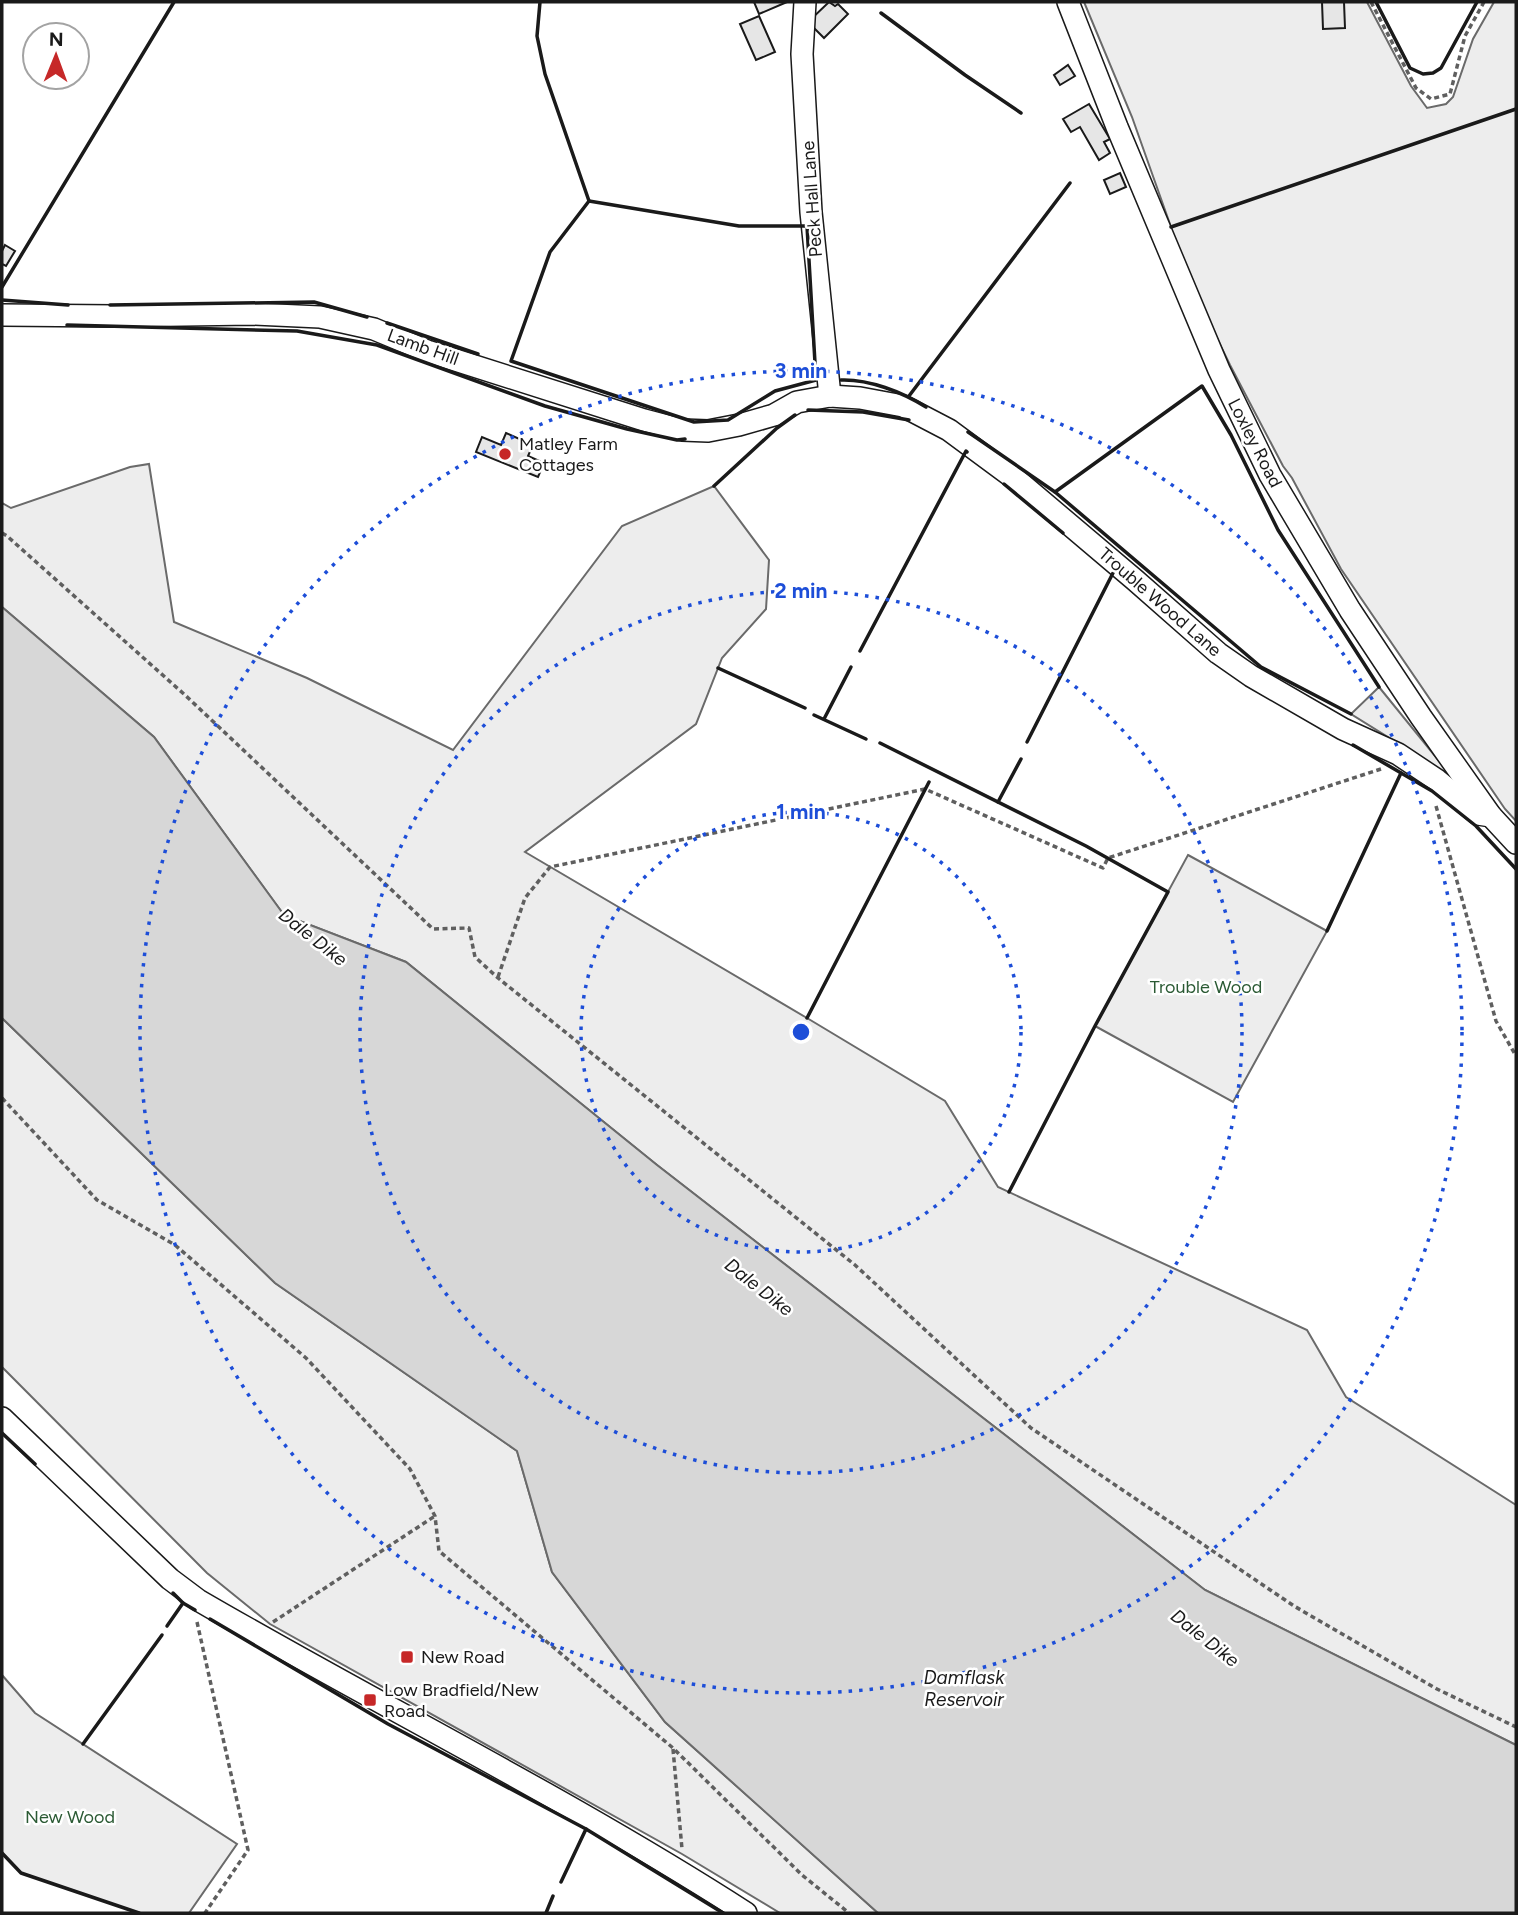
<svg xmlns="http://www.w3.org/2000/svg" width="1518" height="1915" viewBox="0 0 1518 1915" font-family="Figtree,sans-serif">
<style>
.built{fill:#ededed;stroke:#6a6a6a;stroke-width:2}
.water{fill:#d7d7d7;stroke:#6a6a6a;stroke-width:2}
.building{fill:#e6e6e6;stroke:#1a1a1a;stroke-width:2}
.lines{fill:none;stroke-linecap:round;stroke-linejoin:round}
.minor-casing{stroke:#1a1a1a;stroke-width:24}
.path{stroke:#5f5f5f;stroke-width:3.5;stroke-dasharray:5 3.5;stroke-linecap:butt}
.minor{stroke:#fff;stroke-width:21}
.wall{stroke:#1a1a1a;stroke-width:3.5}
.ring{fill:none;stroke:#1d4ed8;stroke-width:3.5;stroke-dasharray:3.5 7}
.poi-dot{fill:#c62828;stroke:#fff;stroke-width:2.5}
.labels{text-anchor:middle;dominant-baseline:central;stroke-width:5;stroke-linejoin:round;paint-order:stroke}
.street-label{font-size:18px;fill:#1a1a1a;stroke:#fff}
.poi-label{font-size:18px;fill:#1a1a1a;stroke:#fff;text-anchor:start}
.park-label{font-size:18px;fill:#2b5a34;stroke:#fff}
.water-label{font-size:19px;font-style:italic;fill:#1a1a1a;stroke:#fff}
.centre{fill:#1d4ed8;stroke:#fff;stroke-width:3.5}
.ring-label{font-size:21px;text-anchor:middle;font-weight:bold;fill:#1d4ed8;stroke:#fff;stroke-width:5;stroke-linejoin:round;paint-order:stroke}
</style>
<rect width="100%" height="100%" fill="#fff"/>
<g class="built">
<path d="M 1084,2 L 1367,2 L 1411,86 L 1427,108 L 1446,104 L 1453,97 L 1473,39 L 1494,2 L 1516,2 L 1516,821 L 1505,809 L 1341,569 L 1292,478 L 1283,466 L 1230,365 L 1178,258 L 1171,227 L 1132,117 Z"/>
<path d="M 149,464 L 174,622 L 307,678 L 453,750 L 622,526 L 714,486 L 769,560 L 766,609 L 722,658 L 696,724 L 525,852 L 807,1018 L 945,1101 L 998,1187 L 1307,1330 L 1346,1397 L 1516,1505 L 1516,1745 L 1205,1590 L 657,1165 L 406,962 L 284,915 L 154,737 L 2,607 L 2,503 L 11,508 L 130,467 Z"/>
<path d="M 1379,687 L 1452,777 L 1351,714 Z"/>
<path d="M 1188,855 L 1327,931 L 1233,1102 L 1095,1026 Z"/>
<path d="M 2,1018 L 275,1283 L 517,1451 L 552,1572 L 665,1722 L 878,1913 L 780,1913 L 682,1854 L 270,1624 L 207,1573 L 2,1367 Z"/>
<path d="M 2,1675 L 35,1713 L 237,1844 L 189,1913 L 139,1913 L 21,1873 L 2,1853 Z"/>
</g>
<path class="water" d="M 2,607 L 154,737 L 284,915 L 406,962 L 657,1165 L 1205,1590 L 1516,1745 L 1516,1913 L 878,1913 L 665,1722 L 552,1572 L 517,1451 L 275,1283 L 2,1018 Z"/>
<g class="building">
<path d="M 754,2 L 787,2 L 759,14 Z"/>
<path d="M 829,2 L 835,6 L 838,4 L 848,14 L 824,38 L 808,22 Z"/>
<path d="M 1322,2 L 1344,2 L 1345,28 L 1323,29 Z"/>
<path d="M 759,16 L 775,52 L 756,60 L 740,24 Z"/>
<path d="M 1068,65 L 1075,76 L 1060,85 L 1054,75 Z"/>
<path d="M 1089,104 L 1110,139 L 1104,142 L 1110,153 L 1099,160 L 1080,127 L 1071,132 L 1063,119 Z"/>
<path d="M 1120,173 L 1126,187 L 1110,194 L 1104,180 Z"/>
<path d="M 5,245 L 15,251 L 6,266 L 2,264 L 2,251 Z"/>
<path d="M 506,433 L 533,445 L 528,456 L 544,463 L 538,477 L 476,452 L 482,437 L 501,445 Z"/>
</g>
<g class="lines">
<defs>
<g id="minor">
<path d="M 805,2 L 802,54 L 811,212 L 830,396"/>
<path d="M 1068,2 L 1117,127 L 1219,370 L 1270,475 L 1350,610 L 1421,717 L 1491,816 L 1516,843"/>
<path d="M 2,315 L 115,316 L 252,314 L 320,317 L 374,329 L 427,351 L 644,420 L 682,430 L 708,431 L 739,425 L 774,415 L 797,402 L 830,396 L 860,398 L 903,406 L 949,430 L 1018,481 L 1135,580 L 1218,653 L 1251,676 L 1343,729 L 1398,754 L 1437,780 L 1478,814 L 1491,816"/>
<path d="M 2,1418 L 170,1579 L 198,1600 C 380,1706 569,1799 746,1913"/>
</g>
</defs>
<use href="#minor" class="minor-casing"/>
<g class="path">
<path d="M 1371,2 L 1416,88 L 1431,99 L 1450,94 L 1465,36 L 1484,2"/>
<path d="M 2,533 L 7,536 L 185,695 L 433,929 L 469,928 L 475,957 L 498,978 L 855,1265 L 1031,1428 L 1294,1606 L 1437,1689 L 1516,1727"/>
<path d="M 1436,806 L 1496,1021 L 1516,1056"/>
<path d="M 498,977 L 525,898 L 550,867 L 925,789 L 1103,868 L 1108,858 L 1381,769"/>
<path d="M 2,1098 L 97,1200 L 175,1245 L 306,1358 L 410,1469 L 435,1516 L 439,1551 L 673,1748 L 802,1875 L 849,1913"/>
<path d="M 197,1622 L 248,1850 L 205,1913"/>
<path d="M 273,1622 L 435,1516"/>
<path d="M 673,1749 L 682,1849"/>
</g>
<use href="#minor" class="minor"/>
<g class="wall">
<path d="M 540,2 L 537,36 L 545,74 L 589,201"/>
<path d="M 1376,2 L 1410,68 L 1423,74 L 1433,73 L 1441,68 L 1477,2"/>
<path d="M 881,13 L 965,75 L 1021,113"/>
<path d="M 589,201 L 739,226 L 807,226 L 816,380 L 775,391 L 728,420 L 694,422 L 511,361 L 550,252 Z"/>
<path d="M 1171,227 L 1516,109"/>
<path d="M 2,287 L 174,2"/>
<path d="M 2,300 L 68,305"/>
<path d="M 110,305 L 314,302 L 367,317"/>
<path d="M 387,323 L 478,354"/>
<path d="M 67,325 L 297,331 L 377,345 L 545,406 L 627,429 L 677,440 L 685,439"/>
<path d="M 841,380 C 869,379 902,392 926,407"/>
<path d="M 909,396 L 1070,183"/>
<path d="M 808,410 L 863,412 L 909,420"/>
<path d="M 968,432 L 1055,492 L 1261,667 L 1351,714"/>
<path d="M 1004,484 L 1063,533"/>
<path d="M 714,486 L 777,428 L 795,415"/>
<path d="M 1055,492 L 1202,386 L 1231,435 L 1278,530 L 1379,687"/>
<path d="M 860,651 L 966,451 L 967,452"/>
<path d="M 718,668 L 805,708"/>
<path d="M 814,715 L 866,739"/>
<path d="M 824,719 L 851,667"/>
<path d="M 1027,742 L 1113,573"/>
<path d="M 880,743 L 1086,846 L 1168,892 L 1095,1026 L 1009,1192"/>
<path d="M 1353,745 L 1432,791 L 1476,826 L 1516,869"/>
<path d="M 998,802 L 1021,759"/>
<path d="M 1327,931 L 1401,773"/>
<path d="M 807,1018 L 929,782"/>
<path d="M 2,1433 L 35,1464"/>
<path d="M 173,1593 L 183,1603 L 195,1610"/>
<path d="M 210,1619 L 388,1724 L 586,1829"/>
<path d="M 167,1626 L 183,1603"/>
<path d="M 83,1744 L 162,1635"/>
<path d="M 2,1853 L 21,1873 L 139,1913"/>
<path d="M 561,1882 L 586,1829 L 723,1913"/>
<path d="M 546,1913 L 553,1896"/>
</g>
</g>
<g class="ring">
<circle cx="801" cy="1032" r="220"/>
<circle cx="801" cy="1032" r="441"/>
<circle cx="801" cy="1032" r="661"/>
</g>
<g class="poi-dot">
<circle cx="505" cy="454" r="7"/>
<rect x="400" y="1650" width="14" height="14" rx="3.5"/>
<rect x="363" y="1693" width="14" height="14" rx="3.5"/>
</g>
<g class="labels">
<g class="street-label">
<text transform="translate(812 199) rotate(-94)">Peck Hall Lane</text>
<text transform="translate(423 347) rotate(20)">Lamb Hill</text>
<text transform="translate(1255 443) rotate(63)">Loxley Road</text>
<text transform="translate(1160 602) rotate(41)">Trouble Wood Lane</text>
</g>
<g class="poi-label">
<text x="519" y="444">Matley Farm<tspan x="519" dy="21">Cottages</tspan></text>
<text x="421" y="1657">New Road</text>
<text x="384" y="1690">Low Bradfield/New<tspan x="384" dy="21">Road</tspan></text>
</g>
<g class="park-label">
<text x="1206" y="987">Trouble Wood</text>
<text x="70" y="1817">New Wood</text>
</g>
<g class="water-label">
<text transform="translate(313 937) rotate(38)">Dale Dike</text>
<text transform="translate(759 1287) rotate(38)">Dale Dike</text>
<text transform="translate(1205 1638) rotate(38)">Dale Dike</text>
<text x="964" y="1677">Damflask<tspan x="964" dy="22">Reservoir</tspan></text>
</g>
</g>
<circle cx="801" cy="1032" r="10" class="centre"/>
<g class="ring-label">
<text x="801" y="378">3 min</text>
<text x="801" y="598">2 min</text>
<text x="801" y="819">1 min</text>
</g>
<rect width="1518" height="1915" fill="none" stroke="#1a1a1a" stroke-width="7"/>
<g transform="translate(56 56) rotate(1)"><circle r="33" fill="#ffffff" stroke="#a3a3a3" stroke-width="2"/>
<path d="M0-5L12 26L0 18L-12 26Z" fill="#c62828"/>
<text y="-10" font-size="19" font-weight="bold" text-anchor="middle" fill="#1a1a1a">N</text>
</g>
</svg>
